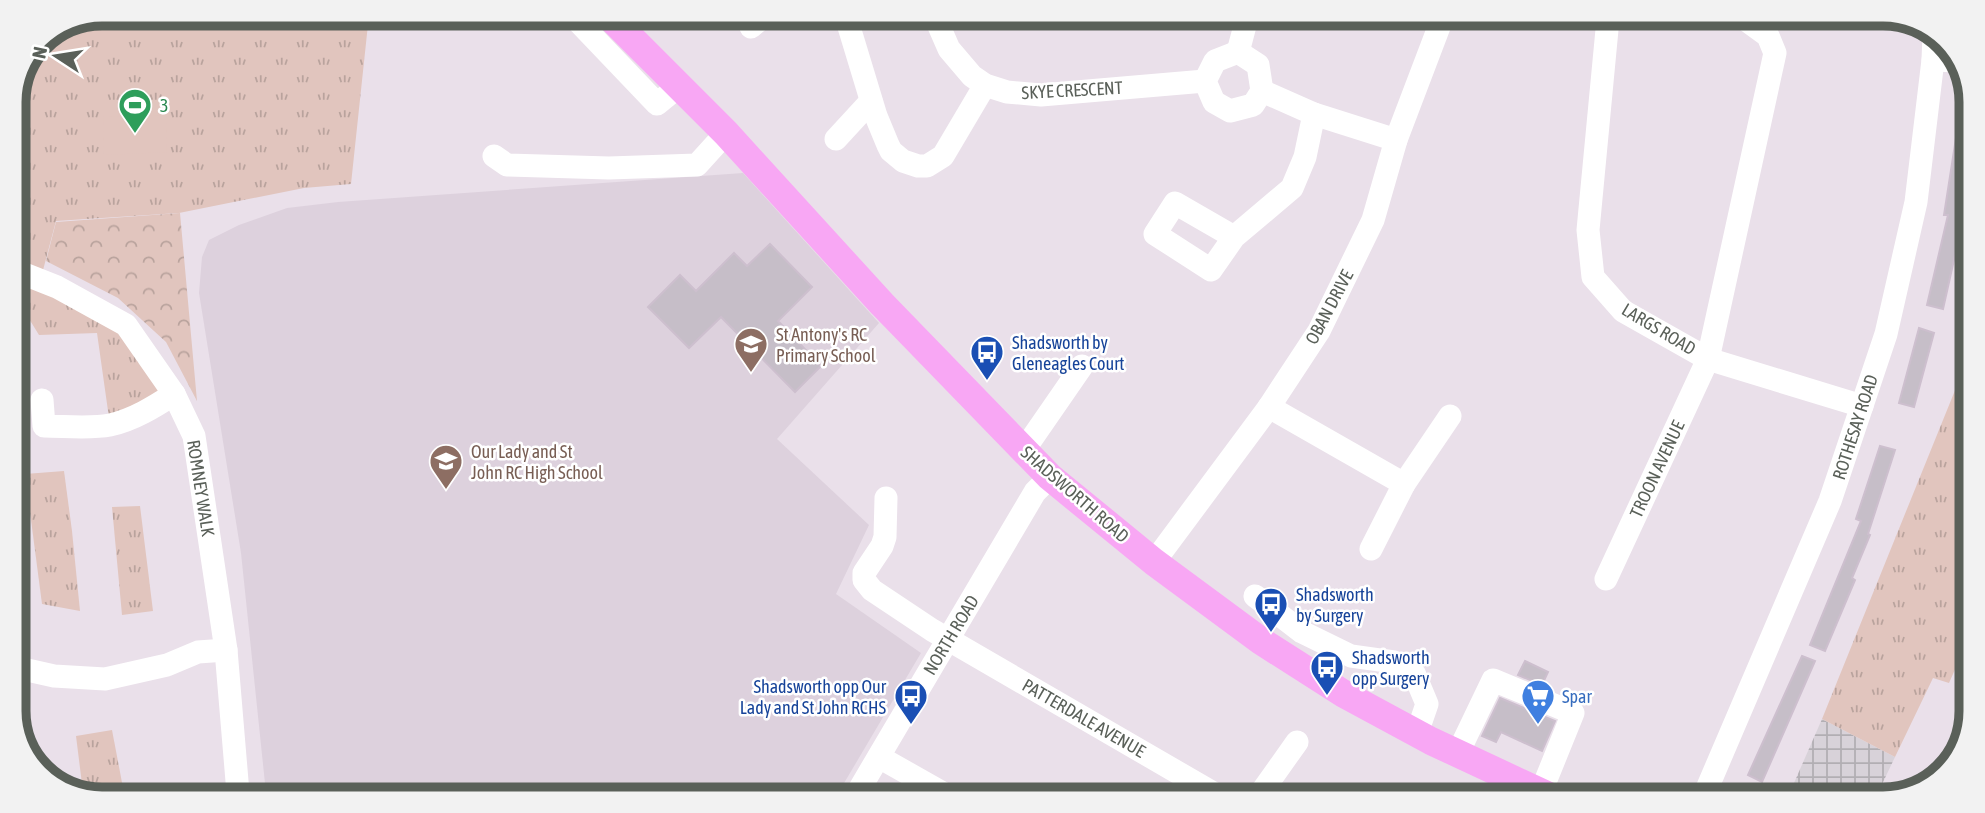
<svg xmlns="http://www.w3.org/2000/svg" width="1985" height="813" viewBox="0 0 1985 813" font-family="'Asap Condensed',sans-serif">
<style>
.industrial{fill:url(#industrial-grid)}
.education{fill:#ddd1dd}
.grass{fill:url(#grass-tufts)}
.forest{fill:url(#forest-crowns)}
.garden{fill:#e1c5be}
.building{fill:#c6bec8;stroke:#cdbfce;stroke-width:2}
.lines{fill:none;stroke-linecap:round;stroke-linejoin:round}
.minor{stroke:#fff;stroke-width:23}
.major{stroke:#f8a7f4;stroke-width:28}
.labels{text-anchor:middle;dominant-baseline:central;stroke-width:5;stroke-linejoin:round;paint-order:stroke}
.street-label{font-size:18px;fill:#5a6059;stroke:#fff}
.leisure-label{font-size:18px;fill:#27864d;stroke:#fff;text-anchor:start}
.education-label{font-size:18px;fill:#785e54;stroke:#fff;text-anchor:start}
.transit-label{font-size:18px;fill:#164399;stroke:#fff;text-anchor:start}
.shop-label{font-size:18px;fill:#366cbe;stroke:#fff;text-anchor:start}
.rim{fill:none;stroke:#5a6059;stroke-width:9}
</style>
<defs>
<pattern id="industrial-grid" width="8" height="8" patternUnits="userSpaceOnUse" patternTransform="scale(1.75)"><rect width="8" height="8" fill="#d8d2d9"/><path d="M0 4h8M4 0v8" fill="none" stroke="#b2aeb3"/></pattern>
<pattern id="grass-tufts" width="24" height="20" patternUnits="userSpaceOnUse" patternTransform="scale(1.75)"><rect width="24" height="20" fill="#e1c5be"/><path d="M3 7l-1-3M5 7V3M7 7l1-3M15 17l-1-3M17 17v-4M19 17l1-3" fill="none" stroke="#b9a39d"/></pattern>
<pattern id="forest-crowns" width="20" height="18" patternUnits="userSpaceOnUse" patternTransform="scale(1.75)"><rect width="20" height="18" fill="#e1c5be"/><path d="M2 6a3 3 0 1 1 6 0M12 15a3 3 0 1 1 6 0" fill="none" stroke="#b9a39d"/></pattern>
</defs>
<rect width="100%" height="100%" fill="#eae0ea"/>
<path class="industrial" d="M 1822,719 L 1895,757 L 1875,799 L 1787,799 Z"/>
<path class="education" d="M 743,173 L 879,323 L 777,439 L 869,525 L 836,594 L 921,653 L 837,795 L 266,793 L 241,553 L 199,293 L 202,257 L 209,240 L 239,225 L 287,208 L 338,202 Z"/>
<g class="grass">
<path d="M 102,14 L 369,15 L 351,184 L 304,188 L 179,213 L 56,221 L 42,274 L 14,268 L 14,97 L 40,40 Z"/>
<path d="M 14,271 L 126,325 L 174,394 L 110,425 L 97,333 L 39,335 L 23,309 L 14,308 Z"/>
<path d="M 1960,378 L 1968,379 L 1965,647 L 1949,683 L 1933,678 L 1895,757 L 1822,719 Z"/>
<path d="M 64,471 L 72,531 L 80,611 L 42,604 L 25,474 Z"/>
<path d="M 140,506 L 153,611 L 122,615 L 112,507 Z"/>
<path d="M 112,730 L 124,793 L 83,792 L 76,736 Z"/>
</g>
<path class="forest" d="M 180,213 L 197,401 L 166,342 L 118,298 L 46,261 L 56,222 Z"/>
<path class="garden" d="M 166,115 L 167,152 L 104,155 L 103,117 Z"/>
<g class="building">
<path d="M 1956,138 L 1970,141 L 1970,150 L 1957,233 L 1960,233 L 1943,309 L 1927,305 L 1948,215 L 1944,215 Z"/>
<path d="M 770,244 L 812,287 L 778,321 L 821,366 L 795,392 L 721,317 L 689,348 L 648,307 L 680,275 L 696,291 L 734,253 L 747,266 Z"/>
<path d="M 1919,328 L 1934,333 L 1914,407 L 1899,403 Z"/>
<path d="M 1880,446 L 1895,450 L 1868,534 L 1870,535 L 1852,578 L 1855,580 L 1825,651 L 1810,645 L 1861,521 L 1856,519 Z"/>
<path d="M 1802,656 L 1815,661 L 1762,782 L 1748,775 Z"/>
<path d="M 1525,661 L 1548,672 L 1542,685 L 1518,675 Z"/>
<path d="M 1500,698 L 1555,721 L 1542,751 L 1501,732 L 1496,742 L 1482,736 Z"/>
</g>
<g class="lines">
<g class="minor">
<path d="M 573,16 L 657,104 L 679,86"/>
<path d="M 846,17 L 876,116 L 888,145 L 891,151 L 903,161 L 918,166 L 927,166 L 943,156 L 985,85"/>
<path d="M 935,17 L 949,49 L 972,76 L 985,85 L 1007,92 L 1041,95 L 1205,81"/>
<path d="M 1608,19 L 1588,230 L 1593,277 L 1623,311 L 1708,359 L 1862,406"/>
<path d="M 751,27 L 764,16"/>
<path d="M 1238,52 L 1258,65 L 1262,91 L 1253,105 L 1230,111 L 1214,102 L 1205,81 L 1215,61 Z"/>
<path d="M 1238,52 L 1247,18"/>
<path d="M 1933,60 L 1958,61"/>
<path d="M 1262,91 L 1314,114 L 1396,140"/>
<path d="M 836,139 L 871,101"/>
<path d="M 494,156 L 507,165 L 609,168 L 697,165 L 726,133"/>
<path d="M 1234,237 L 1175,203 L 1155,234 L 1211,270 L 1234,237 L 1292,188 L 1305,157 L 1314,114"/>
<path d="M 14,270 L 57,287 L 126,325 L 174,394 L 194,436 L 226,650 L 238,793"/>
<path d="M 42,400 L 44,426 C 64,426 90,429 110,425 C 133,420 154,407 174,394"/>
<path d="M 1269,407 L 1404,484"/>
<path d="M 1024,450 L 1082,366"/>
<path d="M 886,498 L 885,537 L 882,546 L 864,573 L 864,580 L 872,590 L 932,630 L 1220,797"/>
<path d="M 1371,549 L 1404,484 L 1450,416"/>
<path d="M 1154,562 L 1269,407 L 1319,331 L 1373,220 L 1396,140 L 1442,19"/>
<path d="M 1606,579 L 1708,359 L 1775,53 L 1768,36 L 1746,20"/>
<path d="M 1255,596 L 1302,632 L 1351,656 L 1394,662 L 1414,673 L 1427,704 L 1417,733"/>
<path d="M 14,667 L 54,676 L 105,679 L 167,665 L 198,652 L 226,650"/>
<path d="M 1458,753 L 1493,680 L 1573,713 L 1541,792"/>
<path d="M 879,757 L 948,796"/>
<path d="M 856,795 L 1035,492 L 1050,477"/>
<path d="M 1258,797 L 1297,742"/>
<path d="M 1703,798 L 1830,501 L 1886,334 L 1916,202 L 1933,60 L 1934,34"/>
</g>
<path class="major" d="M 609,16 L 726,133 L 882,304 L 1050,477 L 1154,562 L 1261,641 L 1344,694 L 1431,741 L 1553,798"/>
</g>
<defs>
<symbol id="stadium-pin" viewBox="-11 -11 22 30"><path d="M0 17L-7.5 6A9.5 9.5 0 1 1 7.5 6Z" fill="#2e9e5b" stroke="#fff"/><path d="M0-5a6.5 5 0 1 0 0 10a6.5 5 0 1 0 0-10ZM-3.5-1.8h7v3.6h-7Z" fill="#fff"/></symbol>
<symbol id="school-pin" viewBox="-11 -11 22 30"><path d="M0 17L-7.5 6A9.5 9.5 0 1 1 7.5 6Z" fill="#8d6e63" stroke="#fff"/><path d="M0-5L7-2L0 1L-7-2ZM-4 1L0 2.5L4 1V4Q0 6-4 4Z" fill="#fff"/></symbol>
<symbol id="bus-pin" viewBox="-11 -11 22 30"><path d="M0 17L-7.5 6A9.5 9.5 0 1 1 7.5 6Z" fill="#1a4fb4" stroke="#fff"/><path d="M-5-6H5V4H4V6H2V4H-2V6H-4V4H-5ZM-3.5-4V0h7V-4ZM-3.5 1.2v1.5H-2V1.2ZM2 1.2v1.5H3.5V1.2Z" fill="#fff"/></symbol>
<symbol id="supermarket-pin" viewBox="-11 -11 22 30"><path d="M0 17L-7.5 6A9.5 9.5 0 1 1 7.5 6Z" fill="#3f7fe0" stroke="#fff"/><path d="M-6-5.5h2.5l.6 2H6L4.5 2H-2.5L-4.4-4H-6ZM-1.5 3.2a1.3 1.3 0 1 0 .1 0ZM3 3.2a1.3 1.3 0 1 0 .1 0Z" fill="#fff"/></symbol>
</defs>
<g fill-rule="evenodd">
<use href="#stadium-pin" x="116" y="86" width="38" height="52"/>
<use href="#school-pin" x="732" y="325" width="38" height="52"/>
<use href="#bus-pin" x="968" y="333" width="38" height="52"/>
<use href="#school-pin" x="427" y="442" width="38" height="52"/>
<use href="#bus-pin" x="1252" y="585" width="38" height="52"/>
<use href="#bus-pin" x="1308" y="648" width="38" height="52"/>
<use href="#bus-pin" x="892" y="677" width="38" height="52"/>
<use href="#supermarket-pin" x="1519" y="677" width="38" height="52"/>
</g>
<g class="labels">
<g class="street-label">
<text transform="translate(1072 90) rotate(-3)">SKYE CRESCENT</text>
<text transform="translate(1329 307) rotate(-62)">OBAN DRIVE</text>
<text transform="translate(1659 329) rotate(31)">LARGS ROAD</text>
<text transform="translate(1855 427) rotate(-72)">ROTHESAY ROAD</text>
<text transform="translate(1657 469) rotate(-65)">TROON AVENUE</text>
<text transform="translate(201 488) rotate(81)">ROMNEY WALK</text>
<text transform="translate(1075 494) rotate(41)">SHADSWORTH ROAD</text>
<text transform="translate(951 635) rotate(-59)">NORTH ROAD</text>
<text transform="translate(1084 718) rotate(30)">PATTERDALE AVENUE</text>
</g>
<g class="leisure-label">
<text x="160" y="105">3</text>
</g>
<g class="education-label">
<text x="776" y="334">St Antony's RC<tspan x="776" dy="21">Primary School</tspan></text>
<text x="471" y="451">Our Lady and St<tspan x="471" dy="21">John RC High School</tspan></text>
</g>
<g class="transit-label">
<text x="1012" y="342">Shadsworth by<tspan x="1012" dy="21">Gleneagles Court</tspan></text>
<text x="1296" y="594">Shadsworth<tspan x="1296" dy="21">by Surgery</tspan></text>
<text x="1352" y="657">Shadsworth<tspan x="1352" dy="21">opp Surgery</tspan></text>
<text x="886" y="686" text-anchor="end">Shadsworth opp Our<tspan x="886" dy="21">Lady and St John RCHS</tspan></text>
</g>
<g class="shop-label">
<text x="1562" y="696">Spar</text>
</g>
</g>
<path d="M0 0H1985V813H0ZM102 26H1883A76 76 0 0 1 1959 102V711A76 76 0 0 1 1883 787H102A76 76 0 0 1 26 711V102A76 76 0 0 1 102 26Z" fill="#f2f2f2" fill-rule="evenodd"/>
<path class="rim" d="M102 26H1883A76 76 0 0 1 1959 102V711A76 76 0 0 1 1883 787H102A76 76 0 0 1 26 711V102A76 76 0 0 1 102 26Z"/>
<g transform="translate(56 56) rotate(282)" stroke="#ffffff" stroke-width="5" paint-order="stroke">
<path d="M0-5L12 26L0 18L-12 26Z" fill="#5a6059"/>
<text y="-10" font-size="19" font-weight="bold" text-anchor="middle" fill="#5a6059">N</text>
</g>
</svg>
